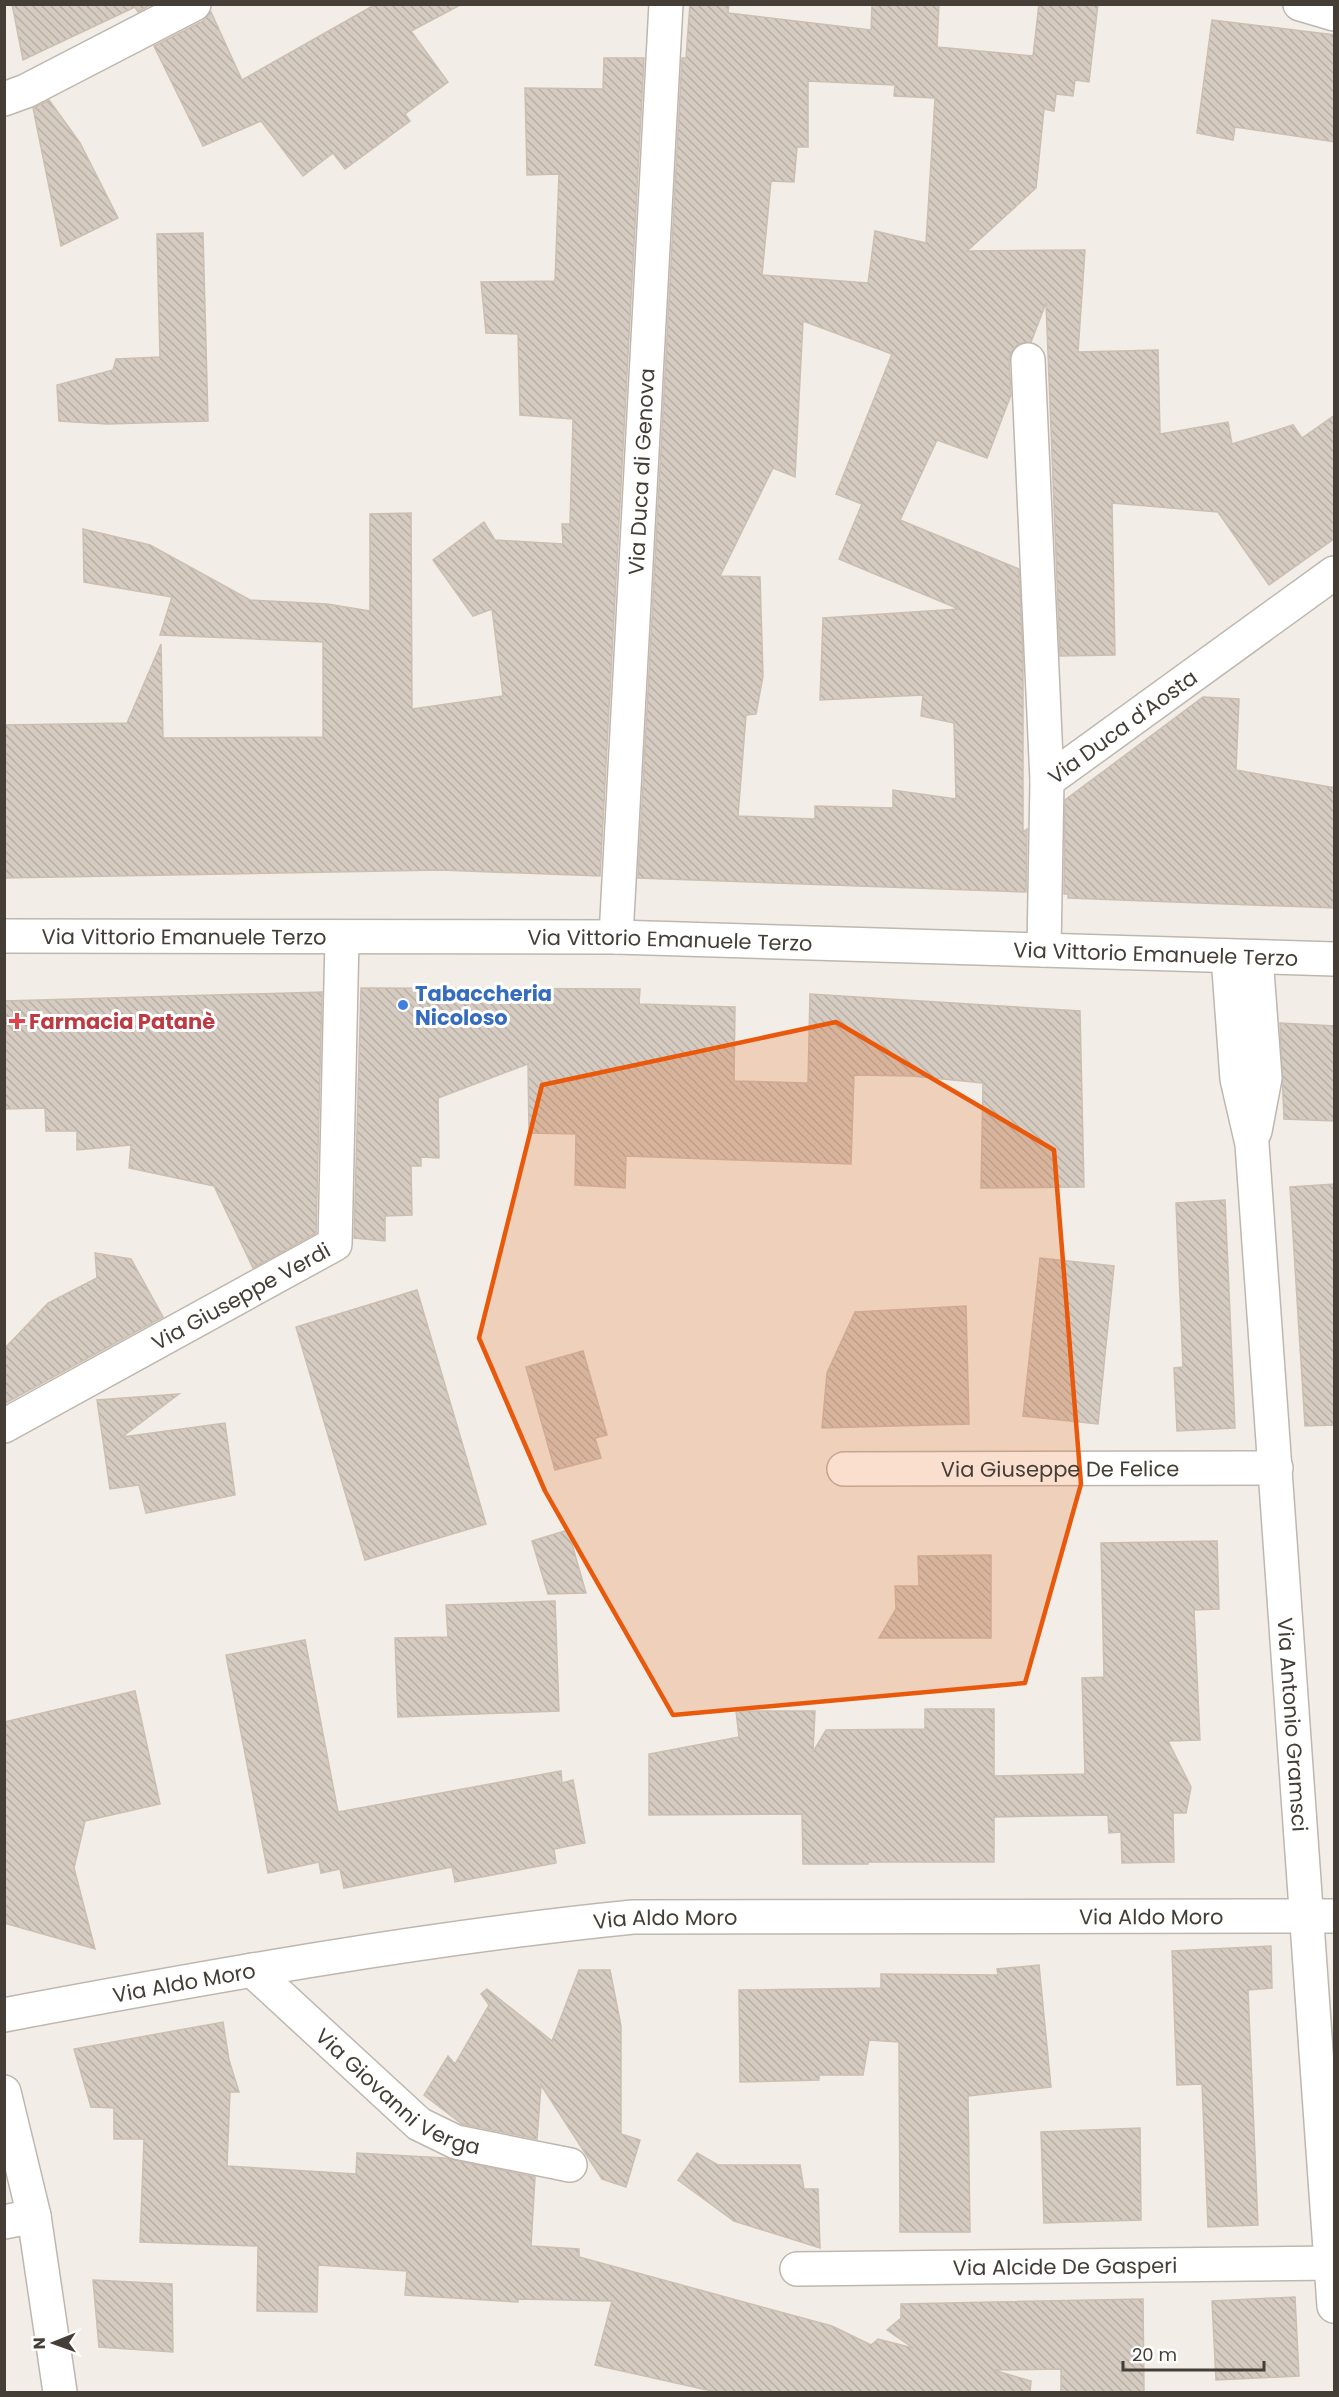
<svg xmlns="http://www.w3.org/2000/svg" width="1339" height="2397" viewBox="0 0 1339 2397" font-family="Poppins,sans-serif">
<style>
.building{fill:url(#building-back-hatch);stroke:#ccbfb2;stroke-width:1.5;fill-rule:evenodd}
.lines{fill:none;stroke-linecap:round;stroke-linejoin:round}
.minor-casing{stroke:#bfb7ae;stroke-width:36}
.minor{stroke:#fff;stroke-width:33}
.marked{fill:#e8590c;fill-opacity:0.2;stroke:#e8590c;stroke-width:4.5;stroke-linejoin:round}
.shop-dot{fill:#3f7fe0;stroke:#fff;stroke-width:2}
.health-dot{fill:#e0444e;stroke:#fff;stroke-width:2}
.labels{text-anchor:middle;dominant-baseline:central;stroke-width:6;stroke-linejoin:round;paint-order:stroke}
.street-label{font-size:21px;fill:#443e37;stroke:#fff}
.shop-label{font-size:21px;font-weight:bold;fill:#366cbe;stroke:#fff;text-anchor:start}
.health-label{font-size:21px;font-weight:bold;fill:#be3a42;stroke:#fff;text-anchor:start}
</style>
<defs>
<pattern id="building-back-hatch" width="6" height="6" patternUnits="userSpaceOnUse" patternTransform="scale(1.5)"><rect width="6" height="6" fill="#d5cbc1"/><path d="M-1 5l2 2M0 0l6 6M5-1l2 2" fill="none" stroke="#b8afa6"/></pattern>
</defs>
<rect width="100%" height="100%" fill="#f2eee7"/>
<g class="building">
<path d="M 12,4 L 152,4 L 138,12 L 135,7 L 23,60 Z"/>
<path d="M 376,4 L 462,4 L 411,31 L 448,82 L 405,114 L 410,121 L 345,169 L 333,153 L 303,176 L 261,121 L 203,146 L 154,46 L 203,21 L 211,12 L 242,80 Z"/>
<path d="M 690,4 L 729,4 L 728,13 L 871,30 L 872,4 L 939,4 L 937,47 L 1033,56 L 1039,4 L 1098,4 L 1089,82 L 1075,80 L 1073,96 L 1056,94 L 1054,111 L 1044,109 L 1036,188 L 967,251 L 1085,250 L 1078,352 L 1158,350 L 1160,434 L 1228,422 L 1232,444 L 1293,425 L 1302,438 L 1335,415 L 1335,538 L 1269,585 L 1218,512 L 1112,503 L 1115,655 L 1060,656 L 1046,303 L 1031,342 L 1018,344 L 1011,352 L 1009,361 L 1011,395 L 987,458 L 937,440 L 900,520 L 1019,569 L 1023,657 L 1023,832 L 1027,829 L 1026,892 L 638,878 L 682,58 L 686,58 ZM 808,81 L 895,85 L 894,96 L 935,98 L 926,243 L 875,231 L 868,283 L 762,275 L 771,181 L 794,182 L 797,147 L 808,147 ZM 803,321 L 892,354 L 836,494 L 862,504 L 839,559 L 959,609 L 823,618 L 820,700 L 923,695 L 921,716 L 954,723 L 956,799 L 893,790 L 893,808 L 815,806 L 815,819 L 738,816 L 746,715 L 756,714 L 763,676 L 760,577 L 720,576 L 773,468 L 795,477 Z"/>
<path d="M 1212,20 L 1335,35 L 1335,142 L 1235,127 L 1233,140 L 1197,133 Z"/>
<path d="M 604,58 L 644,58 L 600,876 L 440,870 L 4,878 L 4,725 L 127,723 L 161,644 L 163,738 L 323,737 L 323,642 L 160,635 L 172,597 L 84,582 L 83,529 L 150,545 L 250,600 L 327,604 L 370,611 L 370,514 L 411,513 L 412,709 L 503,696 L 492,609 L 473,616 L 433,560 L 484,522 L 495,540 L 563,544 L 562,524 L 570,524 L 573,419 L 520,415 L 518,334 L 486,333 L 481,282 L 555,281 L 559,174 L 527,175 L 525,88 L 603,89 Z"/>
<path d="M 49,100 L 80,143 L 118,218 L 61,246 L 33,108 Z"/>
<path d="M 203,233 L 208,421 L 107,424 L 59,421 L 57,385 L 113,370 L 116,359 L 160,357 L 157,234 Z"/>
<path d="M 1203,697 L 1239,699 L 1236,770 L 1335,788 L 1335,908 L 1068,898 L 1068,894 L 1064,894 L 1065,800 Z"/>
<path d="M 361,988 L 640,989 L 639,1004 L 735,1007 L 734,1081 L 808,1083 L 810,994 L 1080,1011 L 1084,1187 L 981,1188 L 983,1083 L 912,1076 L 854,1075 L 851,1164 L 626,1156 L 625,1188 L 575,1185 L 576,1134 L 529,1133 L 528,1064 L 438,1098 L 439,1158 L 421,1157 L 421,1166 L 411,1166 L 412,1215 L 385,1216 L 385,1241 L 354,1238 Z"/>
<path d="M 322,992 L 316,1233 L 253,1268 L 214,1186 L 129,1168 L 131,1145 L 77,1150 L 77,1131 L 46,1131 L 45,1108 L 4,1109 L 4,1001 Z"/>
<path d="M 1280,1023 L 1335,1026 L 1335,1121 L 1284,1119 Z"/>
<path d="M 1335,1184 L 1335,1425 L 1305,1426 L 1290,1187 Z"/>
<path d="M 1225,1200 L 1235,1428 L 1177,1431 L 1174,1368 L 1183,1367 L 1176,1203 Z"/>
<path d="M 95,1253 L 131,1259 L 163,1317 L 4,1404 L 4,1349 L 48,1303 L 97,1278 Z"/>
<path d="M 1040,1258 L 1114,1266 L 1098,1424 L 1023,1416 Z"/>
<path d="M 417,1290 L 486,1524 L 365,1560 L 296,1327 Z"/>
<path d="M 966,1306 L 969,1424 L 822,1428 L 827,1373 L 855,1312 Z"/>
<path d="M 583,1351 L 607,1435 L 595,1438 L 601,1458 L 555,1470 L 526,1367 Z"/>
<path d="M 179,1394 L 122,1437 L 225,1423 L 235,1495 L 146,1513 L 139,1485 L 110,1489 L 97,1400 Z"/>
<path d="M 568,1530 L 586,1593 L 548,1594 L 532,1541 Z"/>
<path d="M 1217,1541 L 1219,1609 L 1194,1610 L 1200,1740 L 1168,1741 L 1191,1787 L 1186,1813 L 1173,1813 L 1174,1862 L 1122,1863 L 1121,1832 L 1109,1833 L 1108,1815 L 994,1817 L 994,1862 L 868,1862 L 868,1864 L 803,1864 L 802,1814 L 649,1815 L 649,1754 L 739,1737 L 736,1711 L 815,1711 L 813,1752 L 826,1730 L 925,1729 L 925,1709 L 994,1709 L 994,1776 L 1085,1774 L 1082,1678 L 1104,1677 L 1101,1543 Z"/>
<path d="M 991,1555 L 991,1638 L 879,1638 L 896,1609 L 895,1586 L 919,1586 L 918,1556 Z"/>
<path d="M 555,1601 L 559,1711 L 398,1717 L 395,1638 L 448,1637 L 446,1605 Z"/>
<path d="M 305,1640 L 338,1812 L 561,1771 L 562,1783 L 573,1780 L 585,1843 L 554,1849 L 556,1863 L 455,1882 L 452,1867 L 344,1888 L 340,1869 L 321,1873 L 319,1862 L 268,1873 L 226,1655 Z"/>
<path d="M 135,1691 L 160,1804 L 85,1821 L 74,1868 L 95,1949 L 4,1923 L 4,1722 Z"/>
<path d="M 1271,1946 L 1272,1988 L 1248,1990 L 1258,2225 L 1208,2227 L 1202,2084 L 1177,2085 L 1172,1951 Z"/>
<path d="M 1039,1965 L 1051,2087 L 968,2096 L 970,2232 L 900,2232 L 899,2042 L 869,2040 L 863,2075 L 819,2075 L 819,2080 L 740,2082 L 739,1990 L 881,1988 L 881,1974 L 998,1975 L 997,1969 Z"/>
<path d="M 579,1970 L 610,1970 L 621,2026 L 621,2134 L 640,2140 L 626,2187 L 602,2179 L 541,2085 L 537,2139 L 462,2124 L 424,2095 L 448,2056 L 455,2064 L 489,2005 L 481,1994 L 487,1989 L 552,2041 Z"/>
<path d="M 223,2022 L 229,2060 L 239,2092 L 230,2092 L 227,2166 L 356,2174 L 357,2153 L 445,2158 L 535,2177 L 531,2246 L 579,2249 L 579,2257 L 832,2326 L 871,2345 L 878,2339 L 913,2348 L 887,2330 L 901,2318 L 901,2304 L 1143,2299 L 1144,2392 L 1061,2392 L 1061,2369 L 993,2370 L 1031,2381 L 1030,2392 L 716,2392 L 595,2365 L 612,2301 L 518,2299 L 518,2302 L 405,2295 L 407,2271 L 318,2265 L 317,2312 L 257,2311 L 258,2246 L 140,2242 L 144,2139 L 114,2139 L 114,2108 L 91,2107 L 74,2049 Z"/>
<path d="M 1140,2128 L 1141,2220 L 1044,2223 L 1041,2132 Z"/>
<path d="M 697,2153 L 718,2165 L 800,2165 L 804,2189 L 818,2189 L 820,2248 L 734,2221 L 678,2180 Z"/>
<path d="M 93,2280 L 172,2284 L 173,2352 L 99,2347 Z"/>
<path d="M 1295,2297 L 1299,2376 L 1216,2380 L 1212,2301 Z"/>
</g>
<g class="lines">
<defs>
<g id="minor">
<path d="M 1300,4 L 1334,14"/>
<path d="M 4,99 L 26,91 L 194,4"/>
<path d="M 1028,360 L 1047,781"/>
<path id="s1" d="M 4,936 L 616,937 L 1334,959"/>
<path id="s2" d="M 616,937 L 666,4"/>
<path id="s3" d="M 1044,950 L 1047,781 L 1334,573"/>
<path id="s4" d="M 1228,956 L 1237,1079 L 1252,1144 L 1334,2306"/>
<path d="M 1255,1131 L 1265,1078 L 1256,957"/>
<path id="s5" d="M 4,1426 L 335,1244 L 342,938"/>
<path id="s6" d="M 844,1469 L 1276,1468"/>
<path id="s7" d="M 252,1970 L 419,2124 L 456,2142 L 570,2165"/>
<path id="s8" d="M 4,2015 C 213,1976 423,1938 633,1917 L 1334,1916"/>
<path d="M 4,2092 L 34,2216 L 60,2392"/>
<path d="M 4,2222 L 34,2216"/>
<path id="s9" d="M 797,2269 L 1334,2263"/>
</g>
</defs>
<use href="#minor" class="minor-casing"/>
<use href="#minor" class="minor"/>
</g>
<path class="marked" d="M 836,1022 L 1054,1150 L 1081,1484 L 1025,1683 L 673,1715 L 545,1491 L 479,1338 L 542,1085 Z"/>
<circle class="shop-dot" cx="403" cy="1005" r="6"/>
<path class="health-dot" d="M14 1012h6v6h6v6h-6v6h-6v-6h-6v-6h6z"/>
<g class="labels">
<g class="street-label">
<text stroke="none"><textPath href="#s2" startOffset="466">Via Duca di Genova</textPath></text>
<text stroke="none"><textPath href="#s3" startOffset="262">Via Duca d'Aosta</textPath></text>
<text stroke="none"><textPath href="#s1" startOffset="180">Via Vittorio Emanuele Terzo</textPath></text>
<text stroke="none"><textPath href="#s1" startOffset="666">Via Vittorio Emanuele Terzo</textPath></text>
<text stroke="none"><textPath href="#s1" startOffset="1152">Via Vittorio Emanuele Terzo</textPath></text>
<text stroke="none"><textPath href="#s5" startOffset="270">Via Giuseppe Verdi</textPath></text>
<text stroke="none"><textPath href="#s6" startOffset="216">Via Giuseppe De Felice</textPath></text>
<text stroke="none"><textPath href="#s4" startOffset="772">Via Antonio Gramsci</textPath></text>
<text stroke="none"><textPath href="#s8" startOffset="1155">Via Aldo Moro</textPath></text>
<text stroke="none"><textPath href="#s8" startOffset="669">Via Aldo Moro</textPath></text>
<text stroke="none"><textPath href="#s8" startOffset="183">Via Aldo Moro</textPath></text>
<text stroke="none"><textPath href="#s7" startOffset="192">Via Giovanni Verga</textPath></text>
<text stroke="none"><textPath href="#s9" startOffset="268">Via Alcide De Gasperi</textPath></text>
</g>
<g class="shop-label">
<text x="415" y="993">Tabaccheria<tspan x="415" dy="24">Nicoloso</tspan></text>
</g>
<g class="health-label">
<text x="29" y="1021">Farmacia Patanè</text>
</g>
</g>
<rect width="1339" height="2397" fill="none" stroke="#443e37" stroke-width="12"/>
<g transform="translate(54 2343) rotate(269)" stroke="#ffffff" stroke-width="4.5" paint-order="stroke">
<path d="M0-4.5L10 22L0 15L-10 22Z" fill="#443e37"/>
<text y="-9" font-size="16" font-weight="bold" text-anchor="middle" fill="#443e37">N</text>
</g>
<path d="M1123 2361v9h141v-9" fill="none" stroke="#443e37" stroke-width="3"/>
<text x="1132" y="2361" font-size="18" fill="#443e37" stroke="#ffffff" stroke-width="4.5" paint-order="stroke">20 m</text>
</svg>
